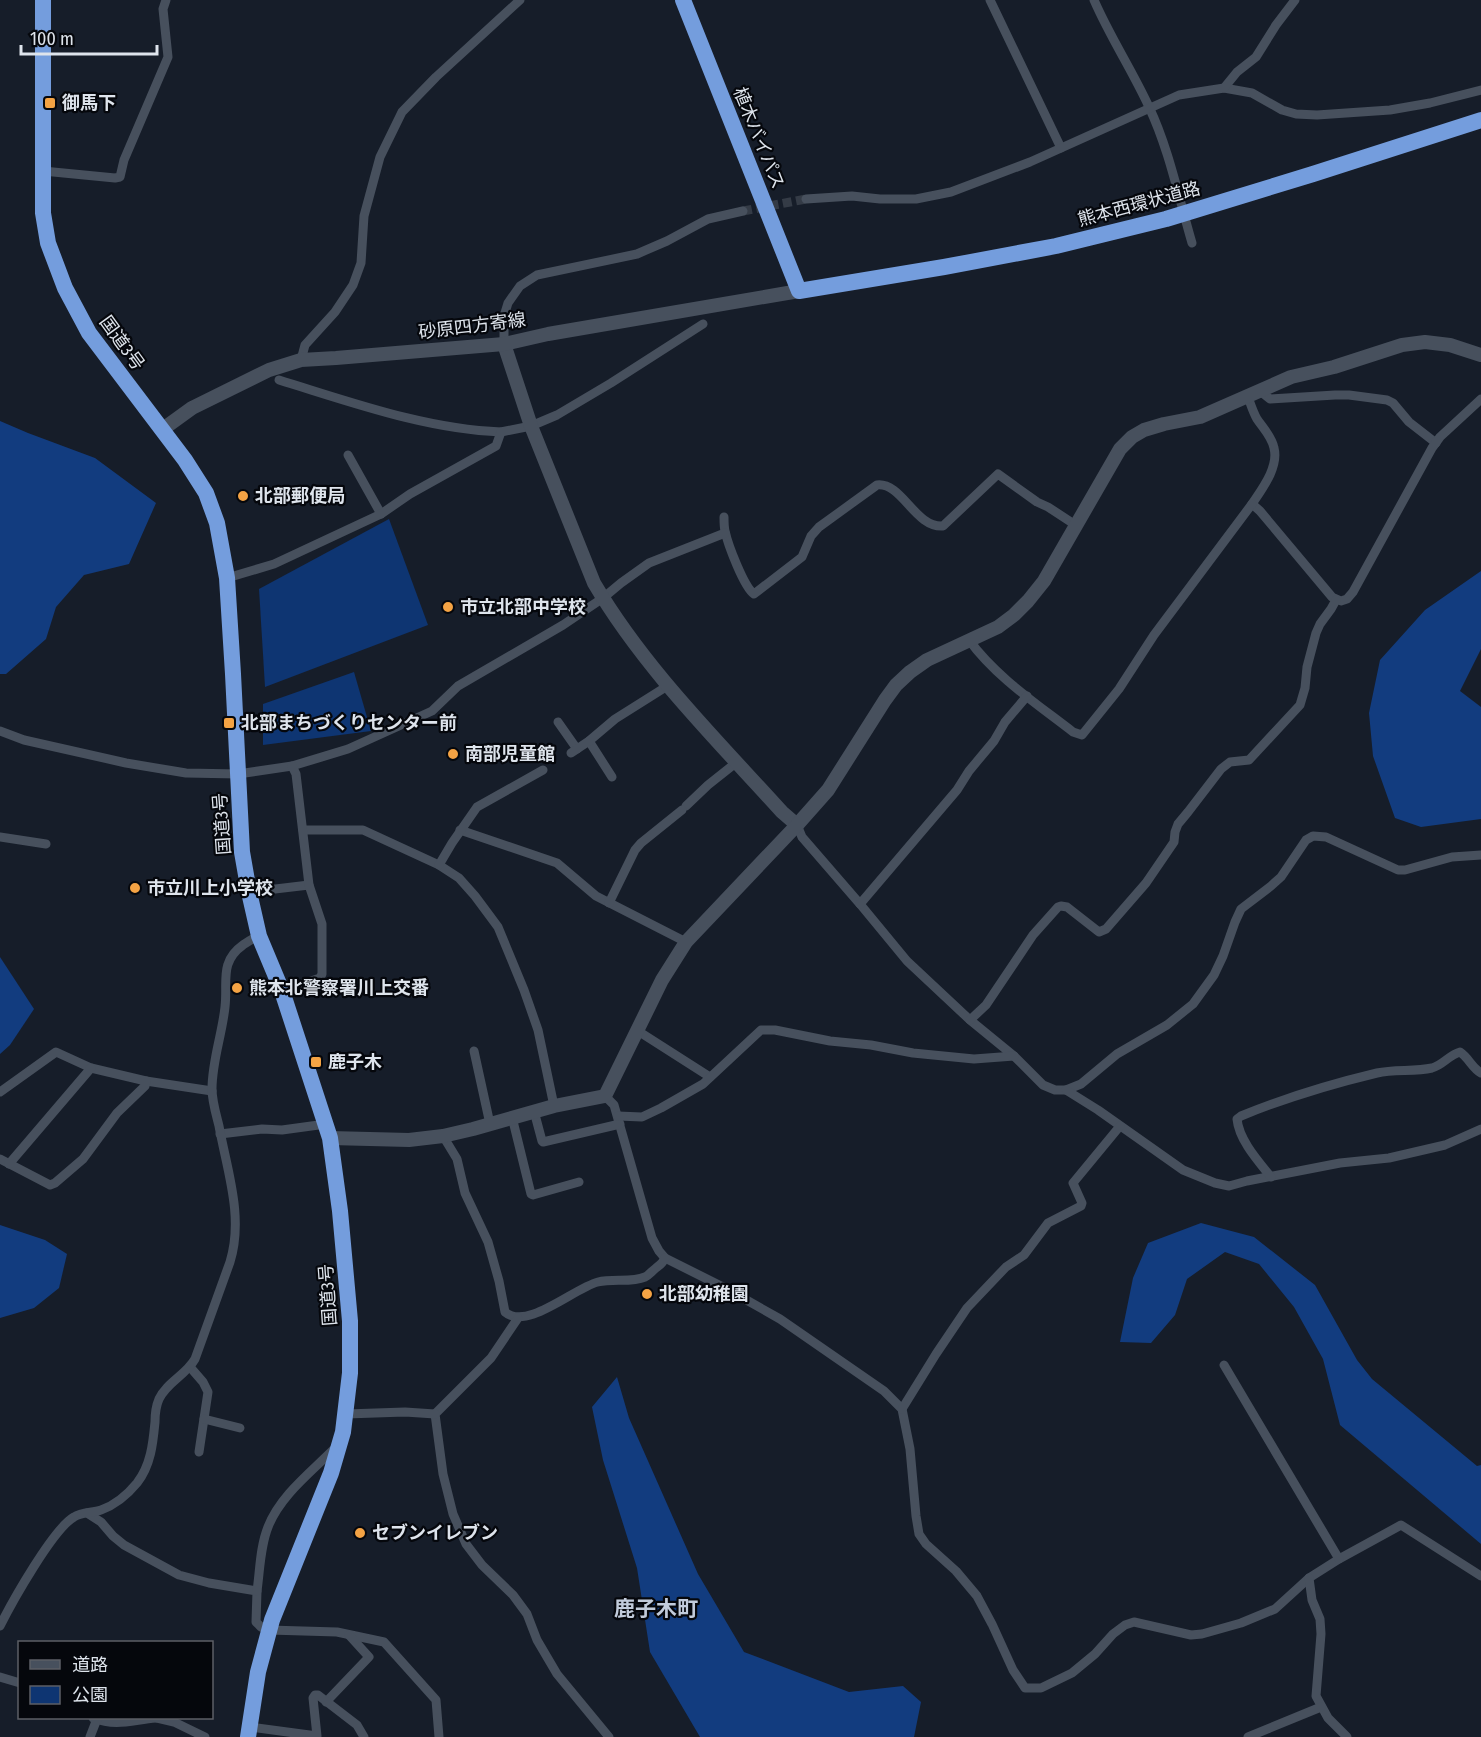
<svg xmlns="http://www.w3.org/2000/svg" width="1481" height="1737" viewBox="0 0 1481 1737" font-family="'Fira Sans Condensed','Noto Sans JP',sans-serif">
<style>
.green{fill:#0e3572}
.forest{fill:#123c7f}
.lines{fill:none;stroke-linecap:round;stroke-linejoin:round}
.street-tunnel{stroke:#343b46;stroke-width:9;stroke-dasharray:9 4.5;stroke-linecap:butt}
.street{stroke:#47505d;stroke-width:9}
.secondary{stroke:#47505d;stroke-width:14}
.highway{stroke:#749ddd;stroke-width:16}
.poi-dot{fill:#f4a344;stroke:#05070c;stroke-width:2}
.labels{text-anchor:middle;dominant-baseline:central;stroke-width:4.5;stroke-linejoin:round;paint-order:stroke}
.poi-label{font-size:18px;font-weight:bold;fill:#dee4ec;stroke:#05070c;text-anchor:start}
.street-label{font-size:18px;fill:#dee4ec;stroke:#05070c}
.quarter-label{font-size:21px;font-weight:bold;fill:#c1cbdb;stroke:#05070c}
</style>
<rect width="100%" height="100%" fill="#161d29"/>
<g class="green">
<path d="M 389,519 L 428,625 L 265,687 L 259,589 Z"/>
<path d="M 354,672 L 371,731 L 263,745 L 263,704 Z"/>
</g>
<g class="forest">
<path d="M 0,421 L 28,433 L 95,458 L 156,503 L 129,564 L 84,575 L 56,607 L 46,639 L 6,674 L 0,674 Z"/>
<path d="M 1481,571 L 1481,649 L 1460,691 L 1481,707 L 1481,819 L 1421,827 L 1395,818 L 1373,756 L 1369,713 L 1380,660 L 1425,610 Z"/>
<path d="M 0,957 L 34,1009 L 10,1045 L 0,1054 Z"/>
<path d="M 1201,1223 L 1254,1237 L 1315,1285 L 1357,1360 L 1372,1379 L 1477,1466 L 1481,1465 L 1481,1544 L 1340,1425 L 1323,1359 L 1294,1307 L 1259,1264 L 1225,1252 L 1187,1279 L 1175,1315 L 1151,1343 L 1120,1342 L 1133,1278 L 1148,1243 Z"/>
<path d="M 0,1225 L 45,1240 L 67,1254 L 59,1288 L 34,1308 L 0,1318 Z"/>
<path d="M 617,1377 L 629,1418 L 698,1574 L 744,1652 L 849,1692 L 903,1686 L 921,1702 L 914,1737 L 700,1737 L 650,1652 L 637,1568 L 603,1460 L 592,1407 Z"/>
</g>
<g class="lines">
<path class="street-tunnel" d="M 743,211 L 806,199"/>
<g class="street">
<path d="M 990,0 L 1061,148"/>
<path d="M 1094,0 C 1110,37 1132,70 1149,107 C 1169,149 1179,199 1192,243"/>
<path d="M 1224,88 L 1252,93 L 1282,110 L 1296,114 L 1317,115 L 1390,110 L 1430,103 L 1481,90"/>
<path d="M 43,171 L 115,178 L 120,177 L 124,160 L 168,57 L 163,9 L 166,0"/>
<path d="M 806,199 L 852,196 L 880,199 L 916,199 L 951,192 L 1030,162 L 1179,95 L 1224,88 L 1237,72 L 1256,57 L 1276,25 L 1295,0"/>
<path d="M 504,344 L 504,316 L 508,303 L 520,286 L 537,275 L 637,254 L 667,241 L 708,219 L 743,211"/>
<path d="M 301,360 L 305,345 L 335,312 L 353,285 L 361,263 L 364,216 L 380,157 L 402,112 L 436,77 L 520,0"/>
<path d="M 279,380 C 351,402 425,429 501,432"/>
<path d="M 1260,391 L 1270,399 L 1335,395 L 1349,395 L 1387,400 L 1393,403 L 1409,422 L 1436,443"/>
<path d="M 1248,397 C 1251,405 1253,412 1257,419 C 1263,428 1272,437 1274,448 C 1279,467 1262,489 1252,504 L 1260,511 L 1332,597 L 1341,601 L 1347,599 L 1353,592 L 1432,448 L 1440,437 L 1481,399"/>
<path d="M 348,455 L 381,514"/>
<path d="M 724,517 C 724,522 724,527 725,531 C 728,545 744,587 754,594 L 802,557 L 811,536 L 819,527 L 877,485 C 902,482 915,528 943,526 L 998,474 L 1037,502 L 1048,507 L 1077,526"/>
<path d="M 227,578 L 274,564 L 381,514 L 410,494 L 496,446 L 501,432 L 531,426 L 557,415 L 611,383 L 703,324"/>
<path d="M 969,640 C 996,677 1037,704 1073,732 L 1082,735 L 1119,689 L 1154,635 L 1252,504"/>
<path d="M 558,722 L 577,749"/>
<path d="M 0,731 L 24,740 L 126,763 L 186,773 L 238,774 L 292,766 L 348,749 L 432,711 L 458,686 L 563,625 L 603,598 L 621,583 L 649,563 L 725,533"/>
<path d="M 589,741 L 612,777"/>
<path d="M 571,753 L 589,741 L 615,719 L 669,685"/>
<path d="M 686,806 L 708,785 L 737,762"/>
<path d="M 797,825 L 802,837 L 860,904 L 907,961 L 970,1020 L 1014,1056 L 1043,1085 L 1055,1090 L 1066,1090 L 1081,1084 L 1117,1054 L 1167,1025 L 1193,1004 L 1214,975 L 1223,956 L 1235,922 L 1241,909 L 1271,886 L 1281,877 L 1306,840 L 1313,836 L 1326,837 L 1398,870 L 1405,870 L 1452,857 L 1481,855"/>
<path d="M 303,830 L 363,830 L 439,865 L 459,878 L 475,896 L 498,927 L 524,990 L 538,1030 L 554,1106"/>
<path d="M 460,830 L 557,863 L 596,896 L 686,942"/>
<path d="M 0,837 L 46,844"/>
<path d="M 439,865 L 452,843 L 477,807 L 543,770"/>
<path d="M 249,892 L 309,885"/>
<path d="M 609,903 L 635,850 L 641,843 L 682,810"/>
<path d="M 860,904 L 957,790 L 969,771 L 994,741 L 1005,722 L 1027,696"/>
<path d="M 282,991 L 320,978 L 322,974 L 322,924 L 309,885 L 296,774 L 292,766"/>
<path d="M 970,1020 L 986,1005 L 1033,935 L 1058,907 L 1061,906 L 1067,907 L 1099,932 L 1106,929 L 1146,883 L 1174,842 L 1175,832 L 1178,824 L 1188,812 L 1221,769 L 1230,762 L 1249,760 L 1300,705 L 1305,688 L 1307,667 L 1316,633 L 1320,624 L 1331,609 L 1336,600"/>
<path d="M 638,1031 L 710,1077"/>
<path d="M 474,1051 L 490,1124"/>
<path d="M 146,1081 L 212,1091"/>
<path d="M 1066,1090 L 1098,1110 L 1183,1170 L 1215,1183 L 1229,1186 L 1247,1181 L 1340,1163 L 1389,1158 L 1445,1145 L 1481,1129"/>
<path d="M 0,1092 L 56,1052 L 91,1068 L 146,1081 L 145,1086 L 117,1113 L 83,1159 L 55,1183 L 50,1185 L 0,1159"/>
<path d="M 605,1096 L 614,1105 L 652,1238 L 659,1251 L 665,1258 L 727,1289 L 780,1319 L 884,1391 L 902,1409 L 910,1449 L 916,1516 L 919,1534 L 926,1544 L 956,1571 L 977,1596 L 992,1624 L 1013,1670 L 1025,1688 L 1041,1688 L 1072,1673 L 1095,1654 L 1113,1634 L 1125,1625 L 1134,1622 L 1191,1635 L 1202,1634 L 1241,1623 L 1275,1609 L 1309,1578 L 1339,1559 L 1401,1525 L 1481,1576"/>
<path d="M 534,1111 L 542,1141 L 543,1142 L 620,1124"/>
<path d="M 618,1116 L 642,1117 L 661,1108 L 703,1084 L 761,1030 L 775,1030 L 830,1041 L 871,1045 L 913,1053 L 974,1059 L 1014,1056"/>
<path d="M 512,1117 L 531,1194 L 533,1195 L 579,1182"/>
<path d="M 220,1134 L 262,1129 L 282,1130 L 326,1124"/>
<path d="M 443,1136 L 457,1159 L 465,1193 L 488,1242 L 499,1281 L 505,1312 C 527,1331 574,1288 598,1282 C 613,1278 631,1283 645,1277 C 649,1275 652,1271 656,1268 C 660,1265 663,1263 665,1258"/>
<path d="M 9,1164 L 91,1068"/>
<path d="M 1271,1177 C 1258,1161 1239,1140 1237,1119 L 1241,1116 C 1285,1098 1331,1084 1377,1073 C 1395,1069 1414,1072 1432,1068 C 1443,1065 1449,1055 1460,1052 C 1469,1058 1472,1068 1481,1073"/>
<path d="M 518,1318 L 491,1358 L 435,1414 L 443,1474 L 453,1514 L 466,1544 L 482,1565 L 513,1595 L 527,1614 L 537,1640 L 557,1674 L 609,1737"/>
<path d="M 1224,1365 L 1339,1559"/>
<path d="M 190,1367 L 203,1382 L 208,1392 L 199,1452"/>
<path d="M 902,1409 L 936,1354 L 967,1308 L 1006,1267 L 1024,1255 L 1048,1223 L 1081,1206 L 1082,1203 L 1073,1183 L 1120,1126"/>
<path d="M 346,1414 L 405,1412 L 435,1414"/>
<path d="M 204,1419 L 240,1428"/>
<path d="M 87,1513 L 101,1522 L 113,1536 L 124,1545 L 179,1575 L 209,1583 L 257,1591 L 256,1622 L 261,1627 L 269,1630 L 337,1632 L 384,1642 L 436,1700 L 439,1737"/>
<path d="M 1309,1578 L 1312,1600 L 1320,1619 L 1321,1634 L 1316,1696 L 1328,1718 L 1347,1737"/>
<path d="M 257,1591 C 260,1570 260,1547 268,1527 C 280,1496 310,1473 333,1450 L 338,1450"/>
<path d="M 0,1626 C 12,1602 53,1529 74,1517 C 82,1512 92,1513 101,1510 C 115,1505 128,1494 137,1483 C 151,1465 153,1443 155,1422 C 155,1414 156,1406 159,1399 C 167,1382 186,1375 195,1359 L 230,1262 C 244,1217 227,1170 219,1126 C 216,1114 212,1101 212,1089 C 212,1061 222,1035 225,1007 C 228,982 219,962 243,945 C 249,941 253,938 259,936"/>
<path d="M 0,1677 L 20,1683"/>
<path d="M 326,1702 L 369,1657 L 349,1635"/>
<path d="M 93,1718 C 117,1727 132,1720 156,1718"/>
<path d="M 157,1718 L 174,1722 L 205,1737"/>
<path d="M 250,1727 L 317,1736 L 313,1698 L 315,1695 L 318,1695 L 357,1725 L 364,1737"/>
<path d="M 90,1737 L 97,1719"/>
<path d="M 1248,1737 L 1321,1707"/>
</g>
<g class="secondary">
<path d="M 504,344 L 531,426 L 594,583 C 644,668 716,739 782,812 L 797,825"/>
<path d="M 163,429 L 192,408 L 269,370 L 301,360 L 336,358 L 504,344 L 548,334 L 799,291"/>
<path d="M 330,1138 L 409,1140 L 443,1136 L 473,1129 L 554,1106 L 605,1096 L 662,980 L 686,942 L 797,825 L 828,790 L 885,700 L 896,685 L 910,672 L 927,660 L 998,627 L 1014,615 L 1028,601 L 1044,581 L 1120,449 L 1132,437 L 1144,430 L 1164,424 L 1200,417 L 1291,377 L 1334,367 L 1402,345 L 1425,342 L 1450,345 L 1481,355"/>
</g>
<g class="highway">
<path d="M 43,0 L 43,213 L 48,243 L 65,288 L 89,333 L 185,460 L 206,493 L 217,523 L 227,578 L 233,674 L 242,852 L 249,892 L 259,936 L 282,991 L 330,1138 L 340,1211 L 350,1321 L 350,1373 L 343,1432 L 331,1473 L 272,1620 L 258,1672 L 248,1737"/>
<path d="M 683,0 L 799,291 L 944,267 L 1056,246 L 1166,219 L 1313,174 L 1481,120"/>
</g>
</g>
<g class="poi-dot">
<rect x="44" y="97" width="12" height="12" rx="3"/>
<circle cx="243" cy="496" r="6"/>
<circle cx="448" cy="607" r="6"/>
<rect x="223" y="717" width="12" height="12" rx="3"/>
<circle cx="453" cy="754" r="6"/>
<circle cx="135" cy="888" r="6"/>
<circle cx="237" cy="988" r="6"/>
<rect x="310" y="1056" width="12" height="12" rx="3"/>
<circle cx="647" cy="1294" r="6"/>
<circle cx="360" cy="1533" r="6"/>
</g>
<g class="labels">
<g class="poi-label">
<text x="62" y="103">御馬下</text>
<text x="255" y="496">北部郵便局</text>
<text x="460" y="607">市立北部中学校</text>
<text x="241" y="723">北部まちづくりセンター前</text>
<text x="465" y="754">南部児童館</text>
<text x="147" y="888">市立川上小学校</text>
<text x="249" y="988">熊本北警察署川上交番</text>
<text x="328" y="1062">鹿子木</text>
<text x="659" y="1294">北部幼稚園</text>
<text x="372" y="1533">セブンイレブン</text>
</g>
<g class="street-label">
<text transform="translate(759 138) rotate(68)">植木バイパス</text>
<text transform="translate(1139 204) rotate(-15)">熊本西環状道路</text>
<text transform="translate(472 326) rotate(-7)">砂原四方寄線</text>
<text transform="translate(122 343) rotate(54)">国道3号</text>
<text transform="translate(222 824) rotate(-94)">国道3号</text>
<text transform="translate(328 1295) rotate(-94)">国道3号</text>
</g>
<g class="quarter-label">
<text x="656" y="1609">鹿子木町</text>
</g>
</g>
<rect x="18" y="1641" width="195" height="78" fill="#05070c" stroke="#5c5f66" stroke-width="1.5"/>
<rect x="30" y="1660" width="30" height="9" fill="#47505d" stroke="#5c5f66" stroke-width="1.5"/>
<text x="72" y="1671" font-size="18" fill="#dee4ec">道路</text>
<rect x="30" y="1686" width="30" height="18" fill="#0e3572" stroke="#5c5f66" stroke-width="1.5"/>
<text x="72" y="1701" font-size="18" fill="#dee4ec">公園</text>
<path d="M21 45v9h136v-9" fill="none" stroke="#dee4ec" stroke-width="3"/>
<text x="30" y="45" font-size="18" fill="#dee4ec" stroke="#05070c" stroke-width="4.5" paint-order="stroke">100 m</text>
</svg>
